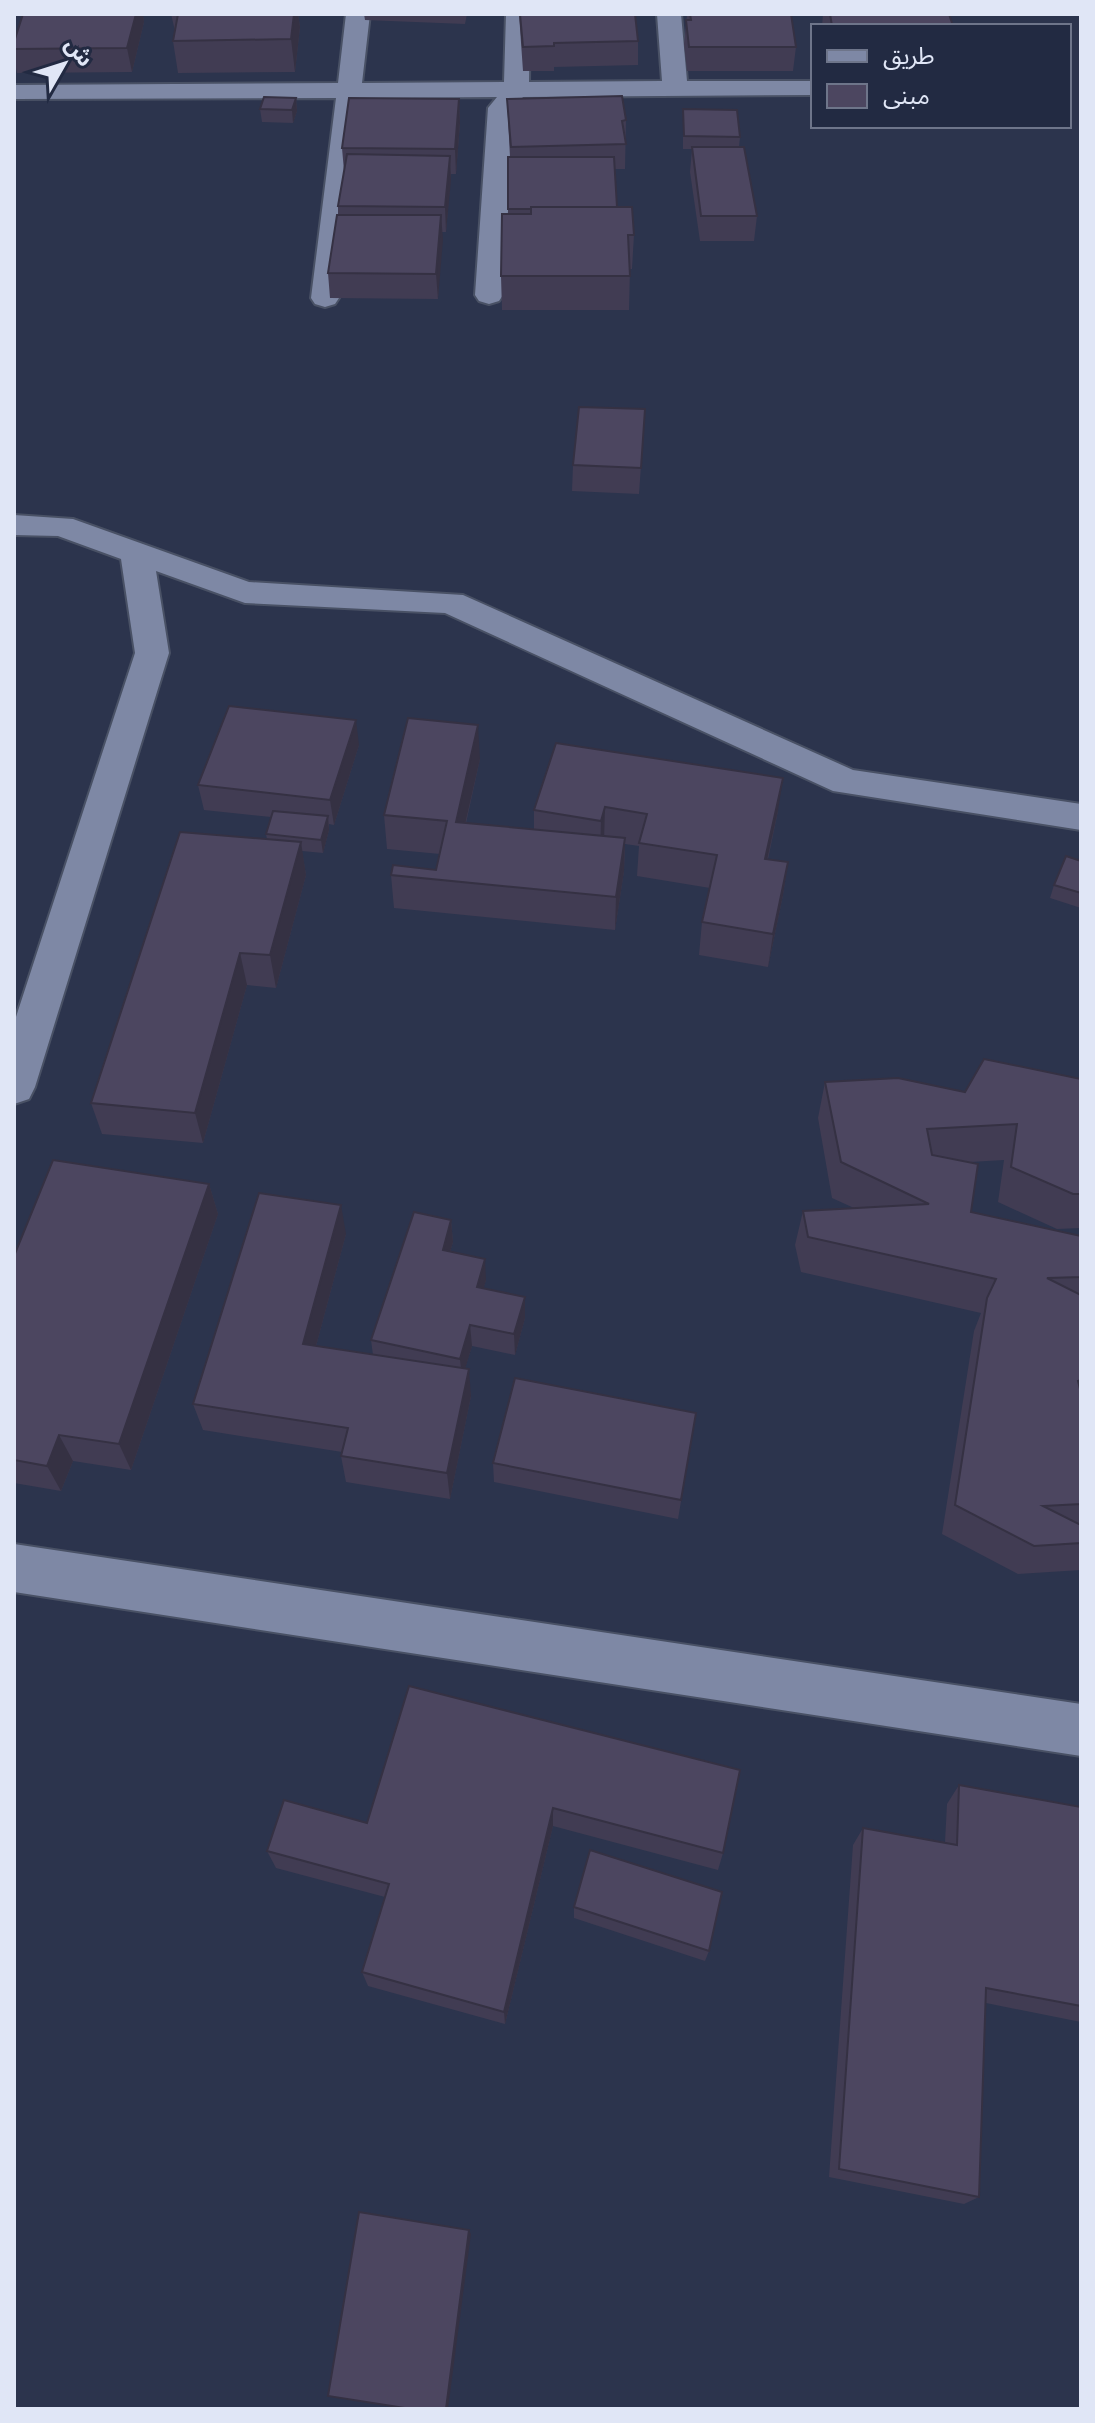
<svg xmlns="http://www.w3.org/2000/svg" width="1095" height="2423" viewBox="0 0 1095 2423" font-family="Ubuntu,'Noto Sans Arabic',sans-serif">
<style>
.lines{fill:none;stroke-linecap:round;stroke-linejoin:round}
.minor-casing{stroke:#495165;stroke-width:4}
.minor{fill:#7e88a5;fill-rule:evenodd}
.wall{fill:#413c53}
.shaded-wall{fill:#353143}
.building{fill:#4c4660;stroke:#353143;stroke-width:2}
</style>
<rect width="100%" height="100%" fill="#2c344d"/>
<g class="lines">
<defs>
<g id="minor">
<path d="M 346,14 L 370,14 L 362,83 L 504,82 L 506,14 L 530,14 L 529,82 L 662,81 L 657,14 L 681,14 L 687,81 L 813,81 L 813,95 L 523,97 L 514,109 L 503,295 L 499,301 L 489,304 L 479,301 L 475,295 L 488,108 L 497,97 L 361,98 L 339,298 L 335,304 L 325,307 L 315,304 L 311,298 L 336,98 L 14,99 L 14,85 L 338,83 Z"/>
<path d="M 14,515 L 73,519 L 249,582 L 463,595 L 853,770 L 1081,804 L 1081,830 L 833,791 L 445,613 L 245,603 L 156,571 L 169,653 L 35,1087 L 29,1099 L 14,1104 L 14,1023 L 135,653 L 121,559 L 58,536 L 14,535 Z"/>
<path d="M 14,1544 L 1081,1704 L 1081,1756 L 14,1592 Z"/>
</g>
</defs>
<use href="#minor" class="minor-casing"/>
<use href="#minor" class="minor"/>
</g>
<g class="wall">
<path d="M 23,14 L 145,14 L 143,16 L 144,22 L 132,72 L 17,73 L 14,59 L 14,42 Z"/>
<path d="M 171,14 L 298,14 L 300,27 L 295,72 L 178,73 L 173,41 L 175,31 Z"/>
<path d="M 364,14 L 467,14 L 465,24 L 365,20 Z"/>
<path d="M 519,14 L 635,14 L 638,41 L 638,65 L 554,67 L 554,71 L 523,71 Z"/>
<path d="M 683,14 L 791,14 L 796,47 L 793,71 L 687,71 L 684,44 L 687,15 Z"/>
<path d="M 823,14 L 949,14 L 953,26 L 822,26 Z"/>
<path d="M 296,98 L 297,111 L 293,123 L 262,122 L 260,109 Z"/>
<path d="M 459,99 L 460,123 L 456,174 L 451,174 L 446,232 L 442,232 L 438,299 L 330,298 L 328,273 L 338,215 L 338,206 L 344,171 L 342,148 Z"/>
<path d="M 507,99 L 626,120 L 625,169 L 614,169 L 617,207 L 634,235 L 632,269 L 630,269 L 629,310 L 502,310 L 501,276 L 508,214 L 508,157 L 510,157 Z"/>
<path d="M 683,109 L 740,137 L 739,147 L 757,216 L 754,241 L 700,241 L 690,172 L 692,149 L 683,149 Z"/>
<path d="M 645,409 L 639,494 L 572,491 L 573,465 Z"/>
<path d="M 556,743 L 778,811 L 768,859 L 788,862 L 783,895 L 768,967 L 699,955 L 702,922 L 710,888 L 637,876 L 639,846 L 625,844 L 624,871 L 615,930 L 394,908 L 391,875 L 436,870 L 440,854 L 387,849 L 384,815 L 480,759 L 466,823 L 534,829 L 534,810 Z"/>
<path d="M 359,745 L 334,825 L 329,824 L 329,830 L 323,853 L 302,851 L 306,875 L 276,988 L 247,985 L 203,1143 L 102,1134 L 91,1103 L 267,839 L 266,834 L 271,817 L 204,810 L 198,785 Z"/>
<path d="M 1081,861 L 1081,908 L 1050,898 L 1054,885 Z"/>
<path d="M 1081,1079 L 1081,1228 L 1057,1229 L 998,1202 L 1004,1160 L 970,1162 L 971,1212 L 1081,1236 L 1081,1570 L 1018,1574 L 942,1534 L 974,1331 L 981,1313 L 801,1272 L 795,1245 L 803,1211 L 854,1208 L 832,1198 L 818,1118 L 825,1082 L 965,1092 Z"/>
<path d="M 209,1184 L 218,1214 L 131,1470 L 73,1461 L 61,1491 L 14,1483 L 14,1256 Z"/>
<path d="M 451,1220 L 453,1242 L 450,1252 L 486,1280 L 483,1289 L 525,1318 L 515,1355 L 472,1346 L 465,1368 L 471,1396 L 450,1499 L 346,1482 L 341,1456 L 342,1452 L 203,1430 L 193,1404 L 346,1234 L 316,1346 L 373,1355 L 371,1340 Z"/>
<path d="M 696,1413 L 678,1519 L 494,1482 L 493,1463 Z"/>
<path d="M 409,1686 L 723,1853 L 718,1870 L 553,1826 L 505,2024 L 368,1986 L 362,1972 L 385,1897 L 276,1868 L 267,1851 L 367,1823 Z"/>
<path d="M 959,1785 L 1081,1807 L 1081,2022 L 986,2003 L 979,2197 L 964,2204 L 829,2177 L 853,1845 L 863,1828 L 945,1842 L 947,1804 Z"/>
<path d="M 574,1907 L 709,1951 L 705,1961 L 574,1918 Z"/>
</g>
<g class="shaded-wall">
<path d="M 136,14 L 143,14 L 144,22 L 132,72 L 127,48 Z"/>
<path d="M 256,14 L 298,14 L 300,27 L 295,72 L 291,39 Z"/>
<path d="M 296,98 L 297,111 L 293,123 L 292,110 Z"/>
<path d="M 459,99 L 460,123 L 456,174 L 455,149 Z"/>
<path d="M 450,156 L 451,180 L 446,232 L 445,207 Z"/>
<path d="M 441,215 L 443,240 L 438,299 L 436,274 Z"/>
<path d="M 356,720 L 359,745 L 334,825 L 330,800 Z"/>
<path d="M 478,725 L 480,759 L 458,855 L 456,822 Z"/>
<path d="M 783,778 L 778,811 L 760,892 L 765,859 Z"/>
<path d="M 605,807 L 604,841 L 600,854 L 601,821 Z"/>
<path d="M 328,816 L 329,830 L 323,853 L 321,840 Z"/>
<path d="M 625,838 L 624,871 L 615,930 L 616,897 Z"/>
<path d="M 301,842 L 306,875 L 276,988 L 270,955 Z"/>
<path d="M 788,862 L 783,895 L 768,967 L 773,934 Z"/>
<path d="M 240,953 L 247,985 L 203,1143 L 195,1113 Z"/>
<path d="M 209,1184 L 218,1214 L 131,1470 L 119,1444 Z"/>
<path d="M 341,1205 L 346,1234 L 309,1372 L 303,1344 Z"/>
<path d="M 451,1220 L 453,1242 L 444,1272 L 443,1250 Z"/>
<path d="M 485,1259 L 486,1280 L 478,1308 L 477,1287 Z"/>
<path d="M 525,1297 L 525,1318 L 515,1355 L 514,1334 Z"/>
<path d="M 470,1325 L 472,1346 L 462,1379 L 460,1359 Z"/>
<path d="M 469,1369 L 471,1396 L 450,1499 L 447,1473 Z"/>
<path d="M 59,1435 L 73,1461 L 61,1491 L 47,1466 Z"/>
<path d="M 553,1808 L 553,1826 L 505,2024 L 504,2012 Z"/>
<path d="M 469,2230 L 471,2234 L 448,2409 L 446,2409 Z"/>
</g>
<g class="building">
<path d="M 23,14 L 136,14 L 127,48 L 14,49 L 14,42 Z"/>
<path d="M 178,14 L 294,14 L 291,39 L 173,41 Z"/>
<path d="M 520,14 L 635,14 L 638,41 L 554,43 L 554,46 L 523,47 Z"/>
<path d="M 690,14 L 791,14 L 796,47 L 689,47 L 686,20 L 691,20 Z"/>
<path d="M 830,14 L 949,14 L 953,26 L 832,26 Z"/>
<path d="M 622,96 L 626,120 L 622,121 L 626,144 L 511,147 L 507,99 Z"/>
<path d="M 264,97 L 296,98 L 292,110 L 260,109 Z"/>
<path d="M 349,98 L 459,99 L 455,149 L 342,148 Z"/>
<path d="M 683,109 L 737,110 L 740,137 L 684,136 Z"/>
<path d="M 692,147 L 744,147 L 757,216 L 701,216 Z"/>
<path d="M 347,154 L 450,156 L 445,207 L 338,206 Z"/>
<path d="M 508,157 L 614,157 L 617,207 L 531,207 L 531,209 L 508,209 Z"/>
<path d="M 531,207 L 632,207 L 634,235 L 628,235 L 630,276 L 501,276 L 502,214 L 531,214 Z"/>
<path d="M 337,215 L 441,215 L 436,274 L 328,273 Z"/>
<path d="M 579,407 L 645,409 L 641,468 L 573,465 Z"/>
<path d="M 229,706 L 356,720 L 330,800 L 198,785 Z"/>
<path d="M 408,718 L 478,725 L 456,822 L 625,838 L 616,897 L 391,875 L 393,865 L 436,870 L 447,821 L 384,815 Z"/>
<path d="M 556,743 L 783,778 L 765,859 L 788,862 L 773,934 L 702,922 L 717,855 L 639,843 L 647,814 L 605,807 L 601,821 L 534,810 Z"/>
<path d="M 273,811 L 328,816 L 321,840 L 266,834 Z"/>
<path d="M 180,832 L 301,842 L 270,955 L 240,953 L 195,1113 L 91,1103 Z"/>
<path d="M 1066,856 L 1081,861 L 1081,893 L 1054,885 Z"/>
<path d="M 984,1059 L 1081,1079 L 1081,1194 L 1073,1194 L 1011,1167 L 1017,1124 L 927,1129 L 932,1155 L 978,1164 L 971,1212 L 1081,1236 L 1081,1277 L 1047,1278 L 1081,1295 L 1081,1380 L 1078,1381 L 1081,1393 L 1081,1504 L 1043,1506 L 1081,1525 L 1081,1543 L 1034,1546 L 955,1505 L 987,1298 L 996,1279 L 808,1237 L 803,1211 L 929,1204 L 841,1162 L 825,1082 L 898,1078 L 965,1092 Z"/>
<path d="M 53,1160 L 209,1184 L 119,1444 L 59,1435 L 47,1466 L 14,1460 L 14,1256 Z"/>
<path d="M 259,1193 L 341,1205 L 303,1344 L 469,1369 L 447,1473 L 341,1456 L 348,1428 L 193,1404 Z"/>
<path d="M 414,1212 L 451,1220 L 443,1250 L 485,1259 L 477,1287 L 525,1297 L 514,1334 L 470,1325 L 460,1359 L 371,1340 Z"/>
<path d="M 515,1378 L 696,1413 L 681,1500 L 493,1463 Z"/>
<path d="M 409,1686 L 740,1770 L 723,1853 L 553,1808 L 504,2012 L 362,1972 L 389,1884 L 267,1851 L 284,1800 L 367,1823 Z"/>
<path d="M 959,1785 L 1081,1807 L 1081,2006 L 986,1988 L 979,2197 L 839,2169 L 863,1828 L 957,1845 Z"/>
<path d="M 590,1850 L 722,1892 L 709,1951 L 574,1907 Z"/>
<path d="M 359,2212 L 469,2230 L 446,2409 L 411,2409 L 328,2396 Z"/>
</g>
<rect width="1095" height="2423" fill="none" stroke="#e0e6f6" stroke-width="32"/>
<rect x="811" y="24" width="260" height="104" fill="#222a42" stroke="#6e758a" stroke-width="2"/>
<rect x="827" y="50" width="40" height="12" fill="#7e88a5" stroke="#6e758a" stroke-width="2"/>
<text x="883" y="64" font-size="24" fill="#e0e6f6">طريق</text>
<rect x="827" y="84" width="40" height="24" fill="#4c4660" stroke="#6e758a" stroke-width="2"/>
<text x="883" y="104" font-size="24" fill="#e0e6f6">مبنى</text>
<g transform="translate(64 64) rotate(51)" stroke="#222a42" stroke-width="6" paint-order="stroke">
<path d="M0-6L14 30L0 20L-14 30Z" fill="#e0e6f6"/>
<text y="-12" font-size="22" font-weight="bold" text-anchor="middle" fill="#e0e6f6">ش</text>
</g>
</svg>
